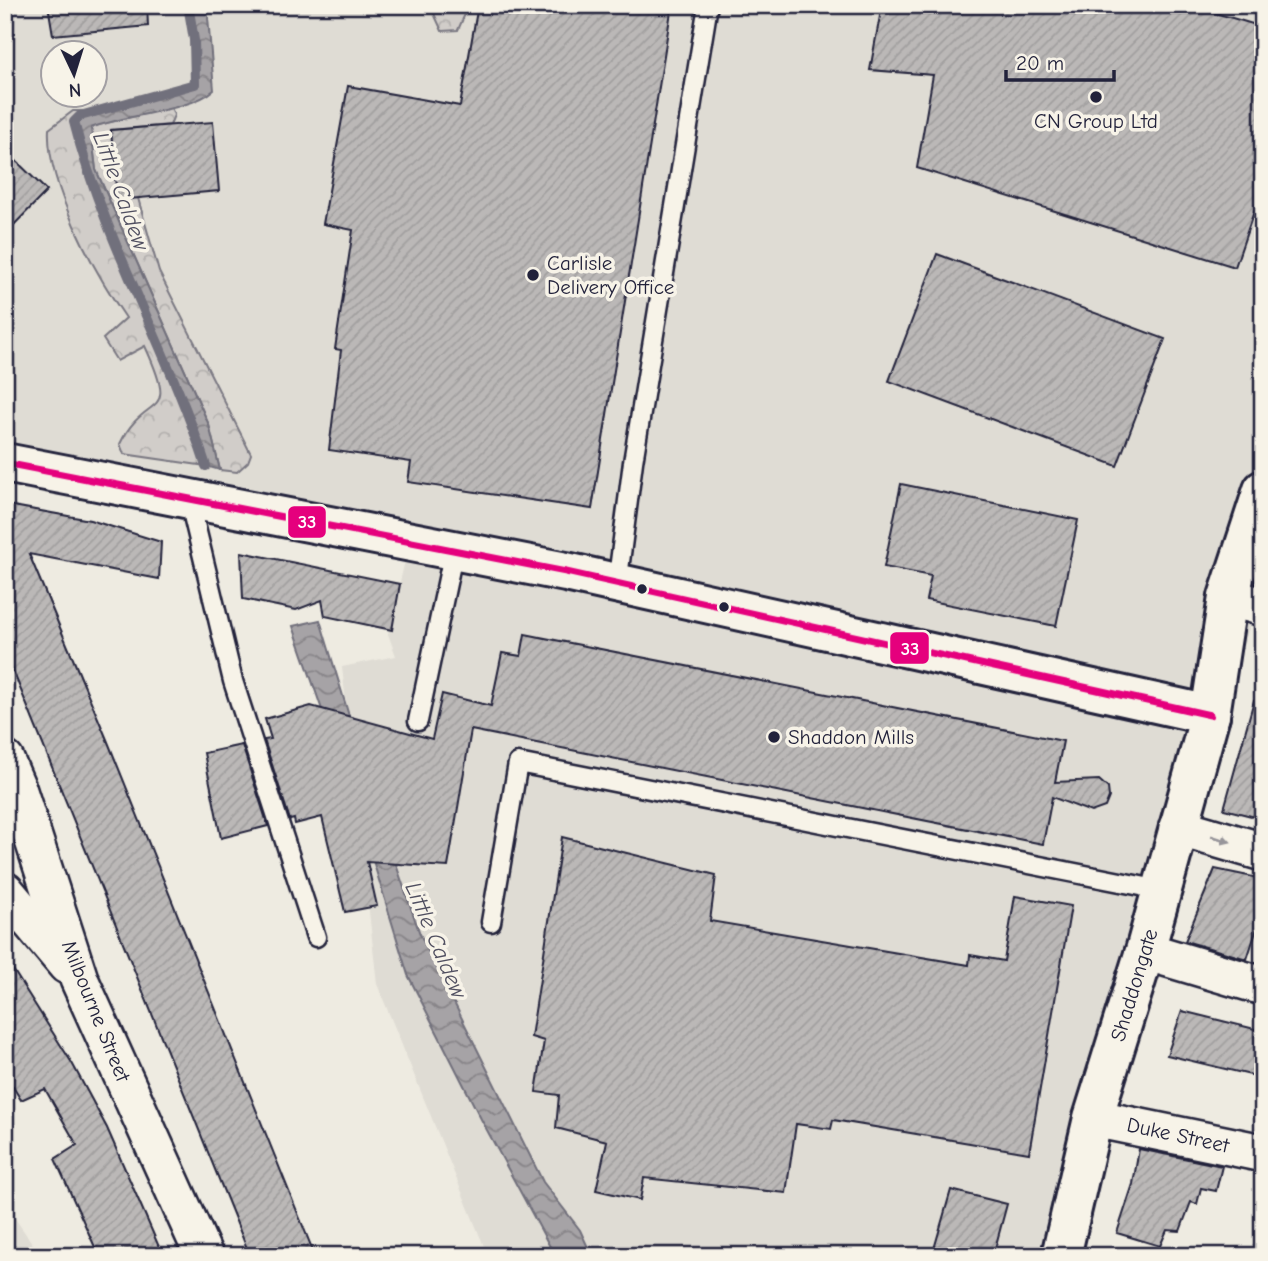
<svg xmlns="http://www.w3.org/2000/svg" width="1268" height="1261" viewBox="0 0 1268 1261" font-family="'Comic Neue',sans-serif">
<style>
.built{fill:#dfdcd4;fill-rule:evenodd}
.forest{fill:url(#forest-crowns);stroke:#7a7882;stroke-width:2}
.water{fill:url(#water-waves);stroke:#716f7b;stroke-width:2}
.lines{fill:none;stroke-linecap:round;stroke-linejoin:round}
.stream{stroke:#716f7b;stroke-width:10}
.building{fill:url(#building-hatch);stroke:#22223b;stroke-width:2}
.lane-casing{stroke:#22223b;stroke-width:23}
.street-casing{stroke:#22223b;stroke-width:42}
.secondary-casing{stroke:#22223b;stroke-width:44}
.lane{stroke:#f7f3e8;stroke-width:18}
.street{stroke:#f7f3e8;stroke-width:37}
.secondary{stroke:#f7f3e8;stroke-width:38}
.bus-1-casing{stroke:#f7f3e8;stroke-width:12}
.bus-1{stroke:#e5007d;stroke-width:7}
.oneway{fill:#97959a}
.poi-dot{fill:#22223b;stroke:#f7f3e8;stroke-width:2.5}
.labels{text-anchor:middle;dominant-baseline:central;stroke-width:7;stroke-linejoin:round;paint-order:stroke}
.poi-label{font-size:21px;fill:#22223b;stroke:#f7f3e8;text-anchor:start}
.street-label{font-size:21px;fill:#22223b;stroke:#f7f3e8}
.water-label{font-size:23px;font-style:italic;fill:#504f60;stroke:#f7f3e8}
.line-badge{stroke:#f7f3e8;stroke-width:2.5}
.badge-label{font-size:19px;text-anchor:middle;font-weight:bold;fill:#fff}
</style>
<defs>
<pattern id="forest-crowns" width="20" height="18" patternUnits="userSpaceOnUse" patternTransform="scale(1.75)"><rect width="20" height="18" fill="#d1cdc9"/><path d="M2 6a3 3 0 1 1 6 0M12 15a3 3 0 1 1 6 0" fill="none" stroke="#b3b0ae"/></pattern>
<pattern id="water-waves" width="16" height="10" patternUnits="userSpaceOnUse" patternTransform="scale(1.75)"><rect width="16" height="10" fill="#a6a3a6"/><path d="M0 5q4-4 8 0t8 0" fill="none" stroke="#878488"/></pattern>
<pattern id="building-hatch" width="6" height="6" patternUnits="userSpaceOnUse" patternTransform="scale(1.75)"><rect width="6" height="6" fill="#bbb8b7"/><path d="M-1 1l2-2M0 6l6-6M5 7l2-2" fill="none" stroke="#a09e9e"/></pattern>
</defs>
<rect width="100%" height="100%" fill="#eeebe1"/>
<filter id="ink" filterUnits="userSpaceOnUse"><feTurbulence type="fractalNoise" baseFrequency=".0143" numOctaves="2"/><feDisplacementMap in="SourceGraphic" scale="14" xChannelSelector="R" yChannelSelector="G"/><feConvolveMatrix kernelMatrix="1 2 1 2 8 2 1 2 1" color-interpolation-filters="sRGB"/></filter>
<g filter="url(#ink)">
<g class="built">
<path d="M 5,5 L 1263,5 L 1263,587 L 1038,1256 L 488,1256 L 377,984 L 342,667 L 396,656 L 388,634 L 409,543 L 5,453 ZM 52,52 L 94,52 L 94,94 L 52,94 Z"/>
<path d="M 5,1204 L 41,1256 L 5,1256 Z"/>
</g>
<g class="forest">
<path d="M 430,5 L 469,5 L 458,30 L 442,31 Z"/>
<path d="M 171,107 L 174,115 L 170,125 L 111,130 L 118,200 L 138,198 L 159,272 L 251,454 L 248,462 L 237,472 L 220,470 L 209,425 L 96,170 L 91,127 Z"/>
<path d="M 73,111 L 99,111 L 80,116 L 96,198 L 187,410 L 206,466 L 124,454 L 120,444 C 146,389 181,424 145,346 L 117,361 L 103,339 L 126,318 C 95,273 46,184 49,129 Z"/>
</g>
<g class="water">
<path d="M 188,5 L 207,5 L 214,90 C 191,111 123,115 91,128 L 96,170 L 209,425 L 220,470 L 206,466 C 168,349 104,241 74,122 L 80,116 L 195,84 L 194,40 Z"/>
<path d="M 320,620 L 379,815 L 420,934 L 543,1182 L 580,1230 L 592,1256 L 555,1256 L 481,1119 L 408,975 L 363,828 L 293,626 Z"/>
</g>
<g class="lines">
<path class="stream" d="M 188,5 L 194,40 L 195,84 L 80,116 L 74,122 C 104,241 168,349 206,466"/>
</g>
<g class="building">
<path d="M 48,5 L 147,5 L 148,26 L 53,35 Z"/>
<path d="M 478,5 L 672,5 L 592,509 L 408,482 L 411,462 L 329,450 L 341,350 L 335,349 L 353,230 L 323,224 L 348,86 L 460,106 Z"/>
<path d="M 882,5 L 1188,5 L 1263,27 L 1263,185 L 1235,267 L 917,168 L 933,75 L 870,70 Z"/>
<path d="M 213,122 L 219,191 L 117,200 L 111,130 Z"/>
<path d="M 5,150 L 47,191 L 5,234 Z"/>
<path d="M 937,254 L 1165,339 L 1117,466 L 889,381 Z"/>
<path d="M 901,484 L 1078,520 L 1056,626 L 926,600 L 931,576 L 884,567 Z"/>
<path d="M 5,499 L 8,505 L 90,520 L 161,542 L 159,579 L 29,554 L 108,742 L 315,1256 L 250,1256 L 5,651 Z"/>
<path d="M 241,552 L 400,584 L 392,630 L 325,616 L 322,600 L 296,610 L 243,599 Z"/>
<path d="M 525,634 L 1063,741 L 1055,782 L 1099,780 L 1108,788 L 1109,797 L 1105,807 L 1091,812 L 1052,797 L 1043,844 L 471,730 L 448,867 L 367,862 L 377,906 L 345,912 L 322,817 L 295,824 L 294,819 L 290,820 L 264,740 L 271,739 L 265,719 L 311,706 L 432,739 L 442,694 L 491,706 L 502,653 L 521,656 Z"/>
<path d="M 1254,700 L 1263,701 L 1263,819 L 1224,809 Z"/>
<path d="M 242,745 L 268,826 L 221,838 L 204,753 Z"/>
<path d="M 562,837 L 716,875 L 710,921 L 969,965 L 970,955 L 1004,961 L 1015,896 L 1071,906 L 1029,1153 L 833,1120 L 831,1129 L 796,1124 L 786,1193 L 644,1178 L 640,1200 L 596,1190 L 607,1141 L 556,1128 L 559,1095 L 536,1092 L 544,1041 L 531,1037 Z"/>
<path d="M 1215,869 L 1263,879 L 1263,910 L 1247,959 L 1185,941 Z"/>
<path d="M 5,957 L 72,1063 L 107,1128 L 163,1256 L 99,1256 L 55,1159 L 77,1145 L 45,1089 L 21,1100 L 5,1074 Z"/>
<path d="M 1182,1011 L 1263,1031 L 1263,1078 L 1167,1055 Z"/>
<path d="M 1139,1149 L 1222,1166 L 1216,1191 L 1201,1188 L 1197,1204 L 1191,1202 L 1180,1231 L 1167,1230 L 1160,1246 L 1117,1233 L 1133,1184 Z"/>
<path d="M 951,1190 L 1007,1204 L 993,1256 L 932,1256 Z"/>
</g>
<g class="lines">
<defs>
<g id="lane">
<path d="M 189,499 L 233,681 L 316,937"/>
<path d="M 617,585 L 633,462 L 708,5"/>
<path d="M 418,721 L 454,550"/>
<path d="M 491,922 L 518,763 L 1161,890"/>
</g>
<g id="street">
<path d="M 1228,597 L 1263,607"/>
<path d="M 5,760 L 17,788 L 79,979 L 204,1256"/>
<path d="M 1178,827 L 1263,852"/>
<path d="M 5,891 L 67,965"/>
<path d="M 1145,951 L 1263,986"/>
<path d="M 1093,1118 L 1263,1153"/>
</g>
<g id="secondary">
<path d="M 5,463 L 566,572 L 1210,715"/>
<path d="M 1061,1256 L 1093,1118 L 1145,951 L 1210,715 L 1228,597 L 1263,490"/>
</g>
</defs>
<use href="#lane" class="lane-casing"/>
<use href="#street" class="street-casing"/>
<use href="#secondary" class="secondary-casing"/>
<use href="#lane" class="lane"/>
<use href="#street" class="street"/>
<use href="#secondary" class="secondary"/>
<defs>
<path id="bus-1" d="M 5,463 L 566,572 L 1210,715"/>
</defs>
<use href="#bus-1" class="bus-1-casing"/>
<use href="#bus-1" class="bus-1"/>
</g>
<defs><path id="oneway-solid" d="M-6-.8H1V-3.2L6.5 0L1 3.2V.8H-6Z" transform="scale(1.75)"/></defs>
<use class="oneway" href="#oneway-solid" transform="translate(1221 839) rotate(17)"/>
</g>
<g class="poi-dot">
<circle cx="1096" cy="97" r="7"/>
<circle cx="533" cy="275" r="7"/>
<circle cx="642" cy="589" r="6"/>
<circle cx="724" cy="607" r="6"/>
<circle cx="774" cy="737" r="7"/>
</g>
<g class="labels">
<g class="poi-label">
<text x="1096" y="121" text-anchor="middle">CN Group Ltd</text>
<text x="547" y="263">Carlisle<tspan x="547" dy="24">Delivery Office</tspan></text>
<text x="788" y="737">Shaddon Mills</text>
</g>
<g class="street-label">
<text transform="translate(1134 985) rotate(-73)">Shaddongate</text>
<text transform="translate(96 1011) rotate(68)">Milbourne Street</text>
<text transform="translate(1178 1135) rotate(12)">Duke Street</text>
</g>
<g class="water-label">
<text transform="translate(121 191) rotate(70)">Little Caldew</text>
<text transform="translate(436 940) rotate(67)">Little Caldew</text>
</g>
</g>
<g class="line-badge">
<rect x="287" y="505" width="40" height="34" rx="7" fill="#e5007d"/>
<rect x="889" y="631" width="41" height="34" rx="7" fill="#e5007d"/>
</g>
<g class="badge-label">
<text x="307" y="528">33</text>
<text x="910" y="655">33</text>
</g>
<rect width="1268" height="1261" fill="none" stroke="#f7f3e8" stroke-width="28"/>
<rect x="14" y="14" width="1240" height="1233" fill="none" stroke="#22223b" stroke-width="2.5" filter="url(#ink)"/>
<g transform="translate(74 74) rotate(176)"><circle r="33" fill="#f7f3e8" stroke="#a29fa3" stroke-width="2"/>
<path d="M0-5L12 26L0 18L-12 26Z" fill="#22223b"/>
<text y="-10" font-size="19" font-weight="bold" text-anchor="middle" fill="#22223b">N</text>
</g>
<path d="M1006 70v10h108v-10" fill="none" stroke="#22223b" stroke-width="3.5"/>
<text x="1016" y="70" font-size="21" fill="#22223b" stroke="#f7f3e8" stroke-width="5" paint-order="stroke">20 m</text>
</svg>
